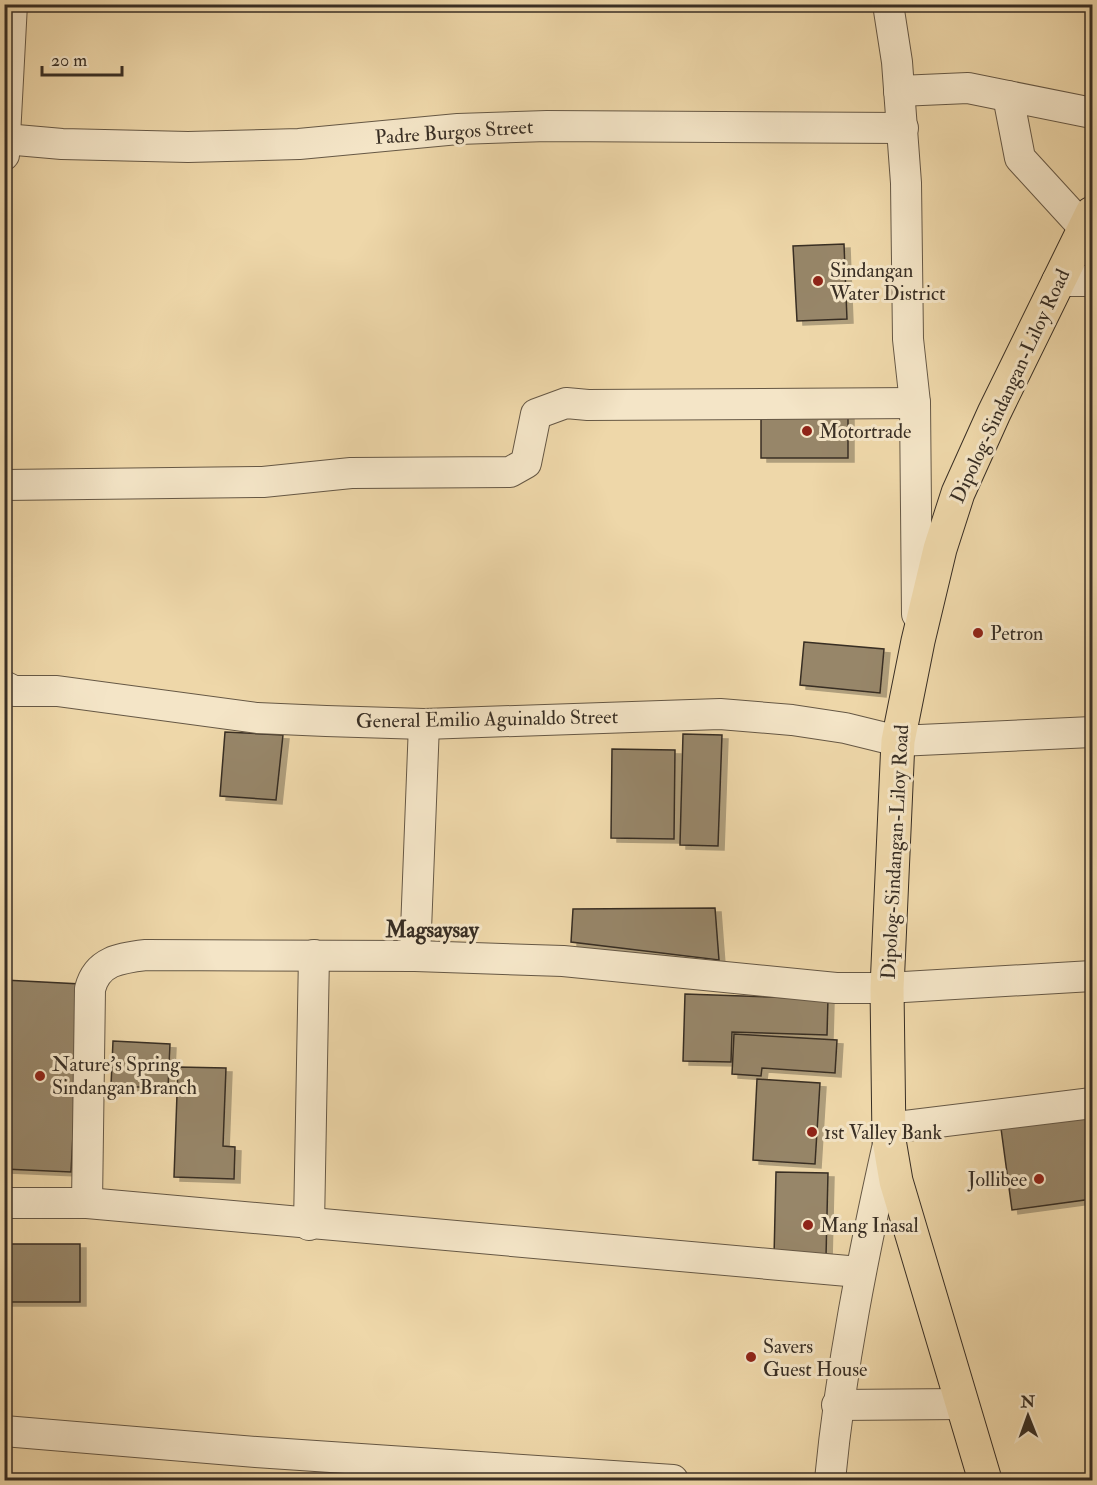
<svg xmlns="http://www.w3.org/2000/svg" width="1097" height="1485" viewBox="0 0 1097 1485" font-family="'IM FELL Double Pica',serif">
<style>
.building{fill:#978669;stroke:#382e24;stroke-width:1.5;filter:url(#shadow)}
.lines{fill:none;stroke-linecap:round;stroke-linejoin:round}
.minor-casing{stroke:#665845;stroke-width:32}
.highway-casing{stroke:#382e24;stroke-width:35}
.minor{stroke:#f4e5c7;stroke-width:30}
.highway{stroke:#eed7a9;stroke-width:33}
.poi-dot{fill:#8f2418;stroke:#f4e5c7;stroke-width:2}
.labels{text-anchor:middle;dominant-baseline:central;stroke-width:6;stroke-linejoin:round;paint-order:stroke}
.street-label{font-size:20px;fill:#382e24;stroke:#f4e5c7}
.poi-label{font-size:20px;fill:#382e24;stroke:#f4e5c7;text-anchor:start}
.quarter-label{font-size:22px;font-weight:bold;fill:#382e24;stroke:#f4e5c7}
</style>
<defs>
<filter id="shadow"><feDropShadow dx="6" dy="4" stdDeviation="0" flood-color="#0004"/></filter>
</defs>
<rect width="100%" height="100%" fill="#eed7a9"/>
<filter id="stains"><feTurbulence type="fractalNoise" baseFrequency=".00333" numOctaves="4"/><feColorMatrix values="0 0 0 0 .2 0 0 0 0 .09 0 0 0 0 .02 0 0 0 .5 -.17"/></filter>
<radialGradient id="worn" r=".72"><stop offset=".6" stop-color="#630" stop-opacity="0"/><stop offset="1" stop-color="#630" stop-opacity=".3"/></radialGradient>
<g class="building">
<path d="M 844,244 L 847,319 L 797,321 L 793,246 Z"/>
<rect x="761" y="410" width="87" height="48"/>
<path d="M 804,642 L 884,649 L 880,693 L 800,685 Z"/>
<path d="M 225,732 L 283,735 L 276,800 L 220,796 Z"/>
<path d="M 683,734 L 722,735 L 718,846 L 680,845 Z"/>
<path d="M 612,749 L 675,750 L 674,839 L 611,838 Z"/>
<path d="M 715,908 L 719,960 L 571,942 L 573,909 Z"/>
<path d="M 4,980 L 81,984 L 71,1172 L 4,1169 Z"/>
<path d="M 685,994 L 828,999 L 827,1035 L 732,1032 L 731,1062 L 683,1061 Z"/>
<path d="M 734,1034 L 837,1040 L 835,1073 L 762,1068 L 761,1076 L 732,1074 Z"/>
<path d="M 113,1041 L 170,1044 L 168,1088 L 111,1086 Z"/>
<path d="M 178,1067 L 226,1068 L 223,1146 L 235,1147 L 234,1179 L 174,1177 Z"/>
<path d="M 757,1079 L 820,1083 L 815,1164 L 753,1160 Z"/>
<path d="M 1092,1108 L 1092,1199 L 1012,1210 L 1000,1121 Z"/>
<path d="M 776,1172 L 828,1173 L 826,1257 L 774,1257 Z"/>
<rect x="4" y="1244" width="76" height="58"/>
</g>
<g class="lines">
<defs>
<g id="minor">
<path d="M 888,4 L 897,62 L 906,183 L 908,339 L 915,403 L 917,614"/>
<path d="M 899,91 L 968,88 L 1092,113"/>
<path d="M 1008,96 L 1020,158 L 1084,228"/>
<path d="M 5,139 L 62,144 L 188,147 L 299,144 L 458,129 L 547,126 L 903,128"/>
<path d="M 4,155 L 12,4"/>
<path d="M 1057,281 L 1092,281"/>
<path d="M 4,485 L 263,482 L 351,473 L 510,472 L 526,463 L 536,414 L 566,403 L 588,405 L 915,403"/>
<path d="M 4,686 L 14,691 L 57,691 L 257,718 L 326,721 L 424,724 L 720,714 L 792,720 L 845,728 L 898,741 L 1092,732"/>
<path d="M 415,956 L 424,724"/>
<path d="M 889,1128 L 1092,1103"/>
<path d="M 4,1203 L 87,1203 L 859,1272"/>
<path d="M 87,1203 L 90,989 C 97,961 120,958 146,955 L 415,956 L 563,961 L 836,988 L 887,988 L 1092,976"/>
<path d="M 309,1225 L 314,955"/>
<path d="M 837,1405 L 962,1404"/>
<path d="M 4,1431 L 256,1452 L 673,1480"/>
<path d="M 830,1480 C 841,1366 863,1256 888,1144"/>
</g>
<path id="highway" d="M 985,1480 L 896,1181 L 889,1140 L 887,988 L 898,741 L 918,641 L 940,549 L 958,493 L 994,413 L 1092,213"/>
</defs>
<use href="#minor" class="minor-casing"/>
<use href="#highway" class="highway-casing"/>
<use href="#minor" class="minor"/>
<use href="#highway" class="highway"/>
</g>
<g class="poi-dot">
<circle cx="818" cy="281" r="6"/>
<circle cx="807" cy="431" r="6"/>
<circle cx="978" cy="633" r="6"/>
<circle cx="40" cy="1076" r="6"/>
<circle cx="812" cy="1132" r="6"/>
<circle cx="1039" cy="1179" r="6"/>
<circle cx="808" cy="1225" r="6"/>
<circle cx="751" cy="1357" r="6"/>
</g>
<g class="labels">
<g class="street-label">
<text transform="translate(454 132) rotate(-4)">Padre Burgos Street</text>
<text transform="translate(1010 386) rotate(-65)">Dipolog-Sindangan-Liloy Road</text>
<text transform="translate(487 719) rotate(-1)">General Emilio Aguinaldo Street</text>
<text transform="translate(895 852) rotate(-87)">Dipolog-Sindangan-Liloy Road</text>
</g>
<g class="poi-label">
<text x="830" y="270">Sindangan<tspan x="830" dy="23">Water District</tspan></text>
<text x="819" y="431">Motortrade</text>
<text x="990" y="633">Petron</text>
<text x="52" y="1064">Nature's Spring<tspan x="52" dy="23">Sindangan Branch</tspan></text>
<text x="824" y="1132">1st Valley Bank</text>
<text x="1027" y="1179" text-anchor="end">Jollibee</text>
<text x="820" y="1225">Mang Inasal</text>
<text x="763" y="1346">Savers<tspan x="763" dy="23">Guest House</tspan></text>
</g>
<g class="quarter-label">
<text x="432" y="930">Magsaysay</text>
</g>
</g>
<rect width="1097" height="1485" fill="none" stroke="#eed7a9" stroke-width="24"/>
<rect x="6" y="6" width="1085" height="1473" fill="none" stroke="#382e24" stroke-width="3"/>
<rect x="12" y="12" width="1073" height="1461" fill="none" stroke="#382e24" stroke-width="1.5"/>
<g transform="translate(1028 1416) rotate(359)" stroke="#f4e5c7" stroke-width="4.5" paint-order="stroke">
<path d="M0-4.5L10 22L0 15L-10 22Z" fill="#382e24"/>
<text y="-9" font-size="16" font-weight="bold" text-anchor="middle" fill="#382e24">N</text>
</g>
<path d="M42 66v9h80v-9" fill="none" stroke="#382e24" stroke-width="3"/>
<text x="51" y="66" font-size="18" fill="#382e24" stroke="#f4e5c7" stroke-width="4.5" paint-order="stroke">20 m</text>
<rect width="100%" height="100%" filter="url(#stains)"/>
<rect width="100%" height="100%" fill="url(#worn)"/>
</svg>
